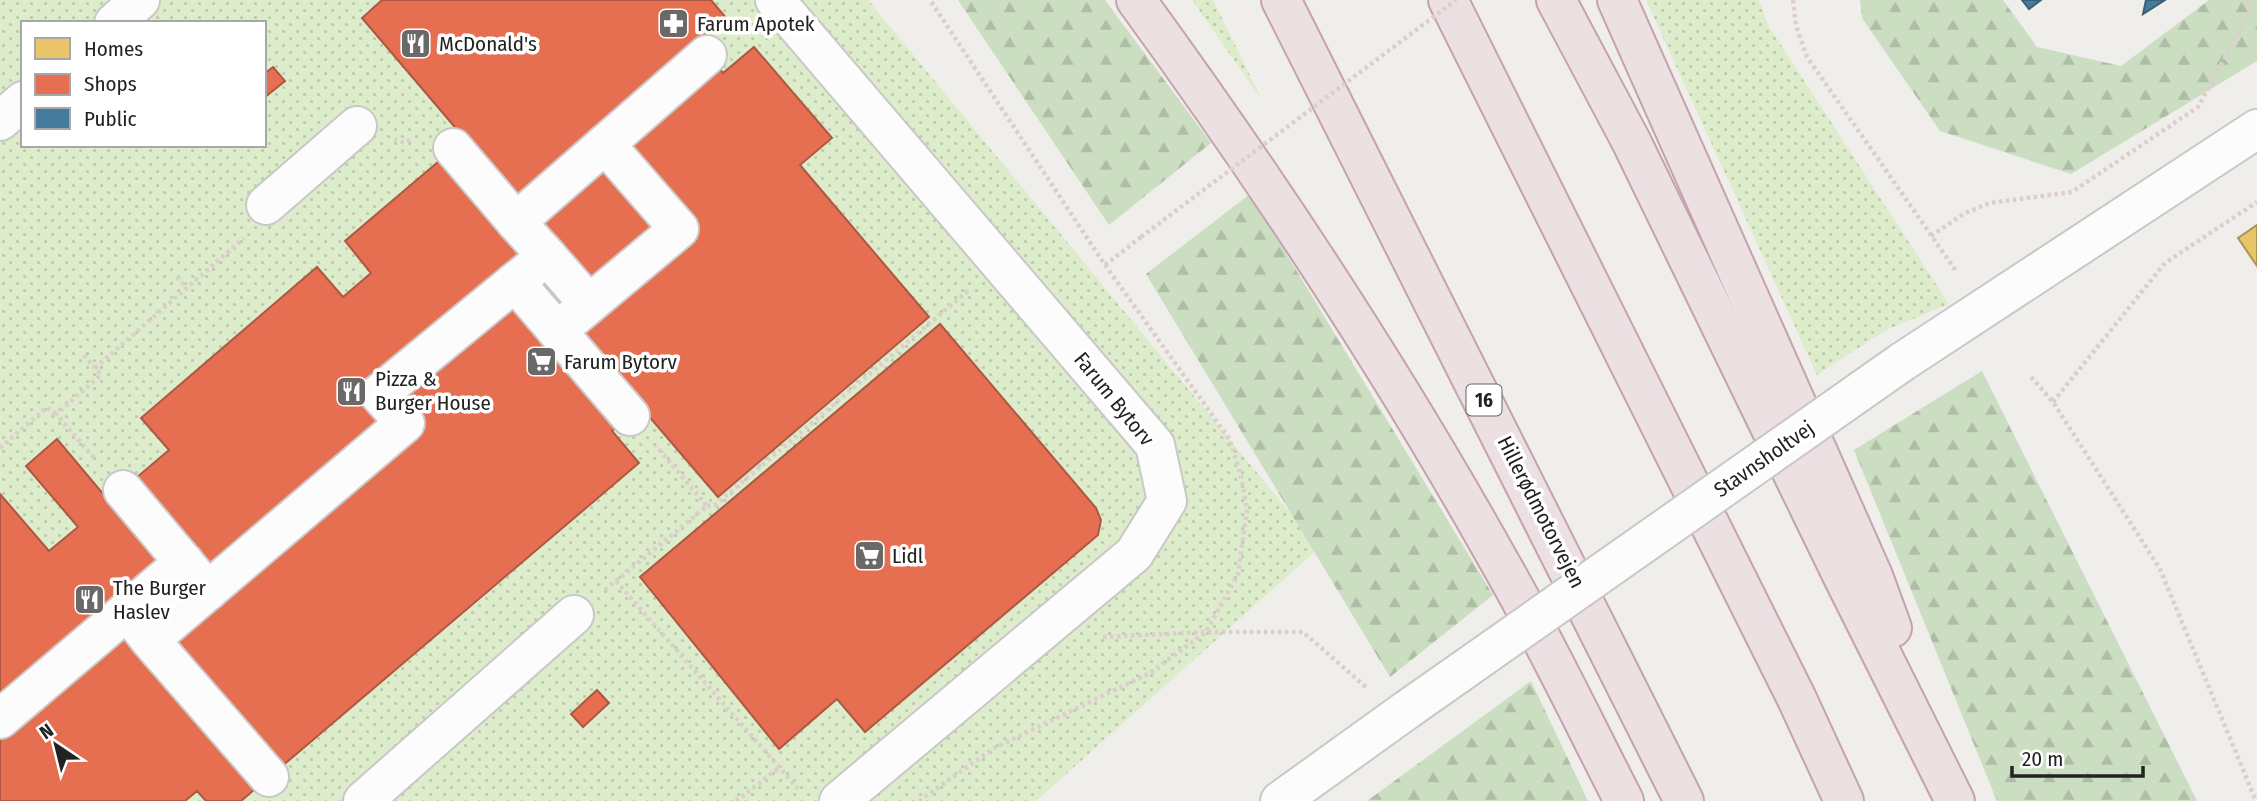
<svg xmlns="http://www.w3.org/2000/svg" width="2257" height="801" viewBox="0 0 2257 801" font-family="'Fira Sans Condensed',sans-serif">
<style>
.grass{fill:url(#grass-dots);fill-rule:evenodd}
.forest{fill:url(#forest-firs)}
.homes{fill:#e9c46a;stroke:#ad9354;stroke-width:2}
.shops{fill:#e76f51;stroke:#ac5843;stroke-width:2}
.public{fill:#457b9d;stroke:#3a6078;stroke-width:2}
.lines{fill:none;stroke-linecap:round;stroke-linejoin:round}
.minor-casing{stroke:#c9c8c7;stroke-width:42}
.highway-casing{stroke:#c5a2ac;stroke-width:42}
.path{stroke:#dccecd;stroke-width:4.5;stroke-dasharray:3.5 3.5;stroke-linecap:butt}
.minor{stroke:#fdfcfc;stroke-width:38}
.highway{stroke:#ece0e2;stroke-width:38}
.minor-bridge-casing{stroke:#c9c8c7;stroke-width:42;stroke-linecap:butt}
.path-bridge{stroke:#dccecd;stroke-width:4.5;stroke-dasharray:3.5 3.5;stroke-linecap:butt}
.minor-bridge{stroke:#fdfcfc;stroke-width:38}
.labels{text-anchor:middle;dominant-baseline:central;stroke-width:7;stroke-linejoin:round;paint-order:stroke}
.shield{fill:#fff;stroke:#646464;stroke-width:2}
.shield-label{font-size:19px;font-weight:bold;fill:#222}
.poi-label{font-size:21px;fill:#222;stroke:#fff;text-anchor:start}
.street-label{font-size:21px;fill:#222;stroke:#fff}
</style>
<defs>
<pattern id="grass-dots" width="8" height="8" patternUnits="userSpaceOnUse" patternTransform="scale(1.75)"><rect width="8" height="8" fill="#ddeccb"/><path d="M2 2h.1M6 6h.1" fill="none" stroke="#bdcaae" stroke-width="1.8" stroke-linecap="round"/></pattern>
<pattern id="forest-firs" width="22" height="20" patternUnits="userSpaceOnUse" patternTransform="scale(1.75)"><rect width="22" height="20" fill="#cbdec1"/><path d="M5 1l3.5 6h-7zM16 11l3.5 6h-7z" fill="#aebea6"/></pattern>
</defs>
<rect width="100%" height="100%" fill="#f0eeeb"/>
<g class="grass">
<path d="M 0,0 L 868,0 L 1319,548 L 1036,801 L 0,801 ZM 23,23 L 264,23 L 264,145 L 23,145 Z"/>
<path d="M 1192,0 L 1213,0 L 1262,100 Z"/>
<path d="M 1646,0 L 1759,0 L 1768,25 L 1949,304 L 1886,330 L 1817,375 Z"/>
</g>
<g class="forest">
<path d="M 958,0 L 1105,0 L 1211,143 L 1109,225 Z"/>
<path d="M 1860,0 L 2003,0 L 2037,47 L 2121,66 L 2209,0 L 2257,0 L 2257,61 L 2071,174 L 1940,131 L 1862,18 Z"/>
<path d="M 1250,194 L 1493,595 L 1390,677 L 1146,274 Z"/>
<path d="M 1982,371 L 2197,801 L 1997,801 L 1854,450 Z"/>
<path d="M 1531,681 L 1588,801 L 1367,801 Z"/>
</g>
<path class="homes" d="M 2257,225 L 2257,266 L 2238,238 Z"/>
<g class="shops">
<path d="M 382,0 L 711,0 L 727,19 L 698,44 L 723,73 L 754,47 L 832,138 L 800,165 L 929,317 L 718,497 L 641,407 L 612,431 L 639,463 L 241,801 L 206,801 L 197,791 L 185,801 L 0,801 L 0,494 L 49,551 L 78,527 L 26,466 L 57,439 L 109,501 L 169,450 L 141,418 L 317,267 L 343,297 L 371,273 L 345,241 L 465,139 L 362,18 Z"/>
<path d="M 273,67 L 285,81 L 264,98 L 264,74 Z"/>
<path d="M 940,324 L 1096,508 L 1101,520 L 1098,535 L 865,732 L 837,699 L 779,749 L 640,577 Z"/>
<path d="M 597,690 L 609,703 L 583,727 L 571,714 Z"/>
</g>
<g class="public">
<path d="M 2022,0 L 2041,0 L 2029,9 Z"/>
<path d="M 2146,0 L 2165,0 L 2143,14 Z"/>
</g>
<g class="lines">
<defs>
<g id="minor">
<path d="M 775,0 L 1155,445 L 1167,501 L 1134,554 L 839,801"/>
<path d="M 114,23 L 140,0"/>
<path d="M 0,121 L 23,101"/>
<path d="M 453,148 L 516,222 L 707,55"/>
<path d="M 266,205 L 357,126"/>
<path d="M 547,256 L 589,304"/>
<path d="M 515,282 L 547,256 L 516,222"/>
<path d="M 557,331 L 679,229 L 605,144"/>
<path d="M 1902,362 L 2257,129"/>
<path d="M 123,490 L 208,591"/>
<path d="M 127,611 L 184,562"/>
<path d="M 150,640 L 269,777"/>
<path d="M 0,719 L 127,611 L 150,640 L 405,423 L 379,394 L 515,282 L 630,416"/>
<path d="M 363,801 L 574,615"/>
<path d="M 1280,801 L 1408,709"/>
</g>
<g id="highway">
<path d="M 1136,0 C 1267,180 1390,366 1499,561 C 1544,639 1583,721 1624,801"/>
<path d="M 1281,0 L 1684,801"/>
<path d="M 1448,0 L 1797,699 L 1844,801"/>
<path d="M 1556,0 L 1631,141 L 1844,579 L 1955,801"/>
<path d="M 1617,0 L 1873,576 L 1892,628"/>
</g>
</defs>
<use href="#minor" class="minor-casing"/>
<use href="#highway" class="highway-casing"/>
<g class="path">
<path d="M 1793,0 L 1796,26 L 1807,57 L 1956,271"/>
<path d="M 394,139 L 405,143 L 411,139"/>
<path d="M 1931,236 L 1965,213 L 1990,203 L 2072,192 L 2198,107 L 2246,19 L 2252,0"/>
<path d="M 1105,265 L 1141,237"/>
<path d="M 177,277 L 187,288"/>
<path d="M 84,355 L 101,375 L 56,414 L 95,459"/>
<path d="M 95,368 L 244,238"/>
<path d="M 2031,377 L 2053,402 L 2160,569 L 2256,801"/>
<path d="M 2053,402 L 2165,263 L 2257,202"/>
<path d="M 0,448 L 47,407 L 55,414"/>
<path d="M 707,506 L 715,505 L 970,289"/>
<path d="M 616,581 L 799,790"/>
<path d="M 605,590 L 707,506 L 656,446"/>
<path d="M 1103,637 L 1206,632 L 1303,632 L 1367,688"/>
<path d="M 736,801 L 779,768"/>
<path d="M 919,801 L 994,748 L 1150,673 L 1206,632 L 1238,574 L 1247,510 L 1241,476 L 1230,440 L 1105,265 L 930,0"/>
</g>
<use href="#minor" class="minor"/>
<use href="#highway" class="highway"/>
<defs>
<path id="minor-bridge" d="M 1408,709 L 1902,362"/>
</defs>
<use href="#minor-bridge" class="minor-bridge-casing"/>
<path class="path-bridge" d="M 1141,237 L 1456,0"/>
<use href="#minor-bridge" class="minor-bridge"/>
</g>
<defs>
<symbol id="pharmacy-square" viewBox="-11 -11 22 22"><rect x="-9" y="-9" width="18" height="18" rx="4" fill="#6a6968" stroke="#fff"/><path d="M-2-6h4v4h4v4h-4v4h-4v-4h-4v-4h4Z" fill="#fff"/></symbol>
<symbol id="restaurant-square" viewBox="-11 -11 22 22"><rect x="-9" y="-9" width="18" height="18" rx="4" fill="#6a6968" stroke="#fff"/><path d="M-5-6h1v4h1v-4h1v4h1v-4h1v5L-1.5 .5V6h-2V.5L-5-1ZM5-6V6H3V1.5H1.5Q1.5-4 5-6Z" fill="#fff"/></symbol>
<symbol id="supermarket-square" viewBox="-11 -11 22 22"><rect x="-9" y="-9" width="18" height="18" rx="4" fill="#6a6968" stroke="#fff"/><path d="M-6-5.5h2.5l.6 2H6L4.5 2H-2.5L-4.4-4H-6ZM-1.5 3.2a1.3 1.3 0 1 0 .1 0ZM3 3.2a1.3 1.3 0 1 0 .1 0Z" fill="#fff"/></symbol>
</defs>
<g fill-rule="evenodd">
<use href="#pharmacy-square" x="656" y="6" width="35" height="35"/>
<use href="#restaurant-square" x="398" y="26" width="35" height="35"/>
<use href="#supermarket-square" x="524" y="344" width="35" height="35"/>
<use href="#restaurant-square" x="334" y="374" width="35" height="35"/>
<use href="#supermarket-square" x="852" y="538" width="35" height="35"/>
<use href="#restaurant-square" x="72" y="582" width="35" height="35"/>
</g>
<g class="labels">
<rect class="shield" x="1466.5" y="384.5" width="35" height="31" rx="5"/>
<g class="shield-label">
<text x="1484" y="400">16</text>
</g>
<g class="poi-label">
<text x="697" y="24">Farum Apotek</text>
<text x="439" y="44">McDonald's</text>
<text x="564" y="362">Farum Bytorv</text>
<text x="375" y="379">Pizza &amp;<tspan x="375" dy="24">Burger House</tspan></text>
<text x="892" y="556">Lidl</text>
<text x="113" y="588">The Burger<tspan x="113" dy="24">Haslev</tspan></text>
</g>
<g class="street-label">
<text transform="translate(1114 399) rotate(51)">Farum Bytorv</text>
<text transform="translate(1764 459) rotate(-35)">Stavnsholtvej</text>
<text transform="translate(1541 512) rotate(63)">Hillerødmotorvejen</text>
</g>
</g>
<rect x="21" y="21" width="245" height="126" fill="#ffffff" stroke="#a7a7a7" stroke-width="2"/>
<rect x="35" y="38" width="35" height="21" fill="#e9c46a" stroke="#a7a7a7" stroke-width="2"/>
<text x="84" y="56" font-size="21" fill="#222222">Homes</text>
<rect x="35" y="74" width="35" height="21" fill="#e76f51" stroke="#a7a7a7" stroke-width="2"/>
<text x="84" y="91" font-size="21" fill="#222222">Shops</text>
<rect x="35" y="108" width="35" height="21" fill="#457b9d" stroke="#a7a7a7" stroke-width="2"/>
<text x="84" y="126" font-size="21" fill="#222222">Public</text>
<g transform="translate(56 745) rotate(325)" stroke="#ffffff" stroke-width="5" paint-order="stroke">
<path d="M0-5L12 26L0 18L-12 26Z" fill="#222222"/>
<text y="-10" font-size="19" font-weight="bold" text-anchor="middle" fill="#222222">N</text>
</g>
<path d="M2012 766v10h131v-10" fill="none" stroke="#222222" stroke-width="3.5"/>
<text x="2022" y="766" font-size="21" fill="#222222" stroke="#ffffff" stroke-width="5" paint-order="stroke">20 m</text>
</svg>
